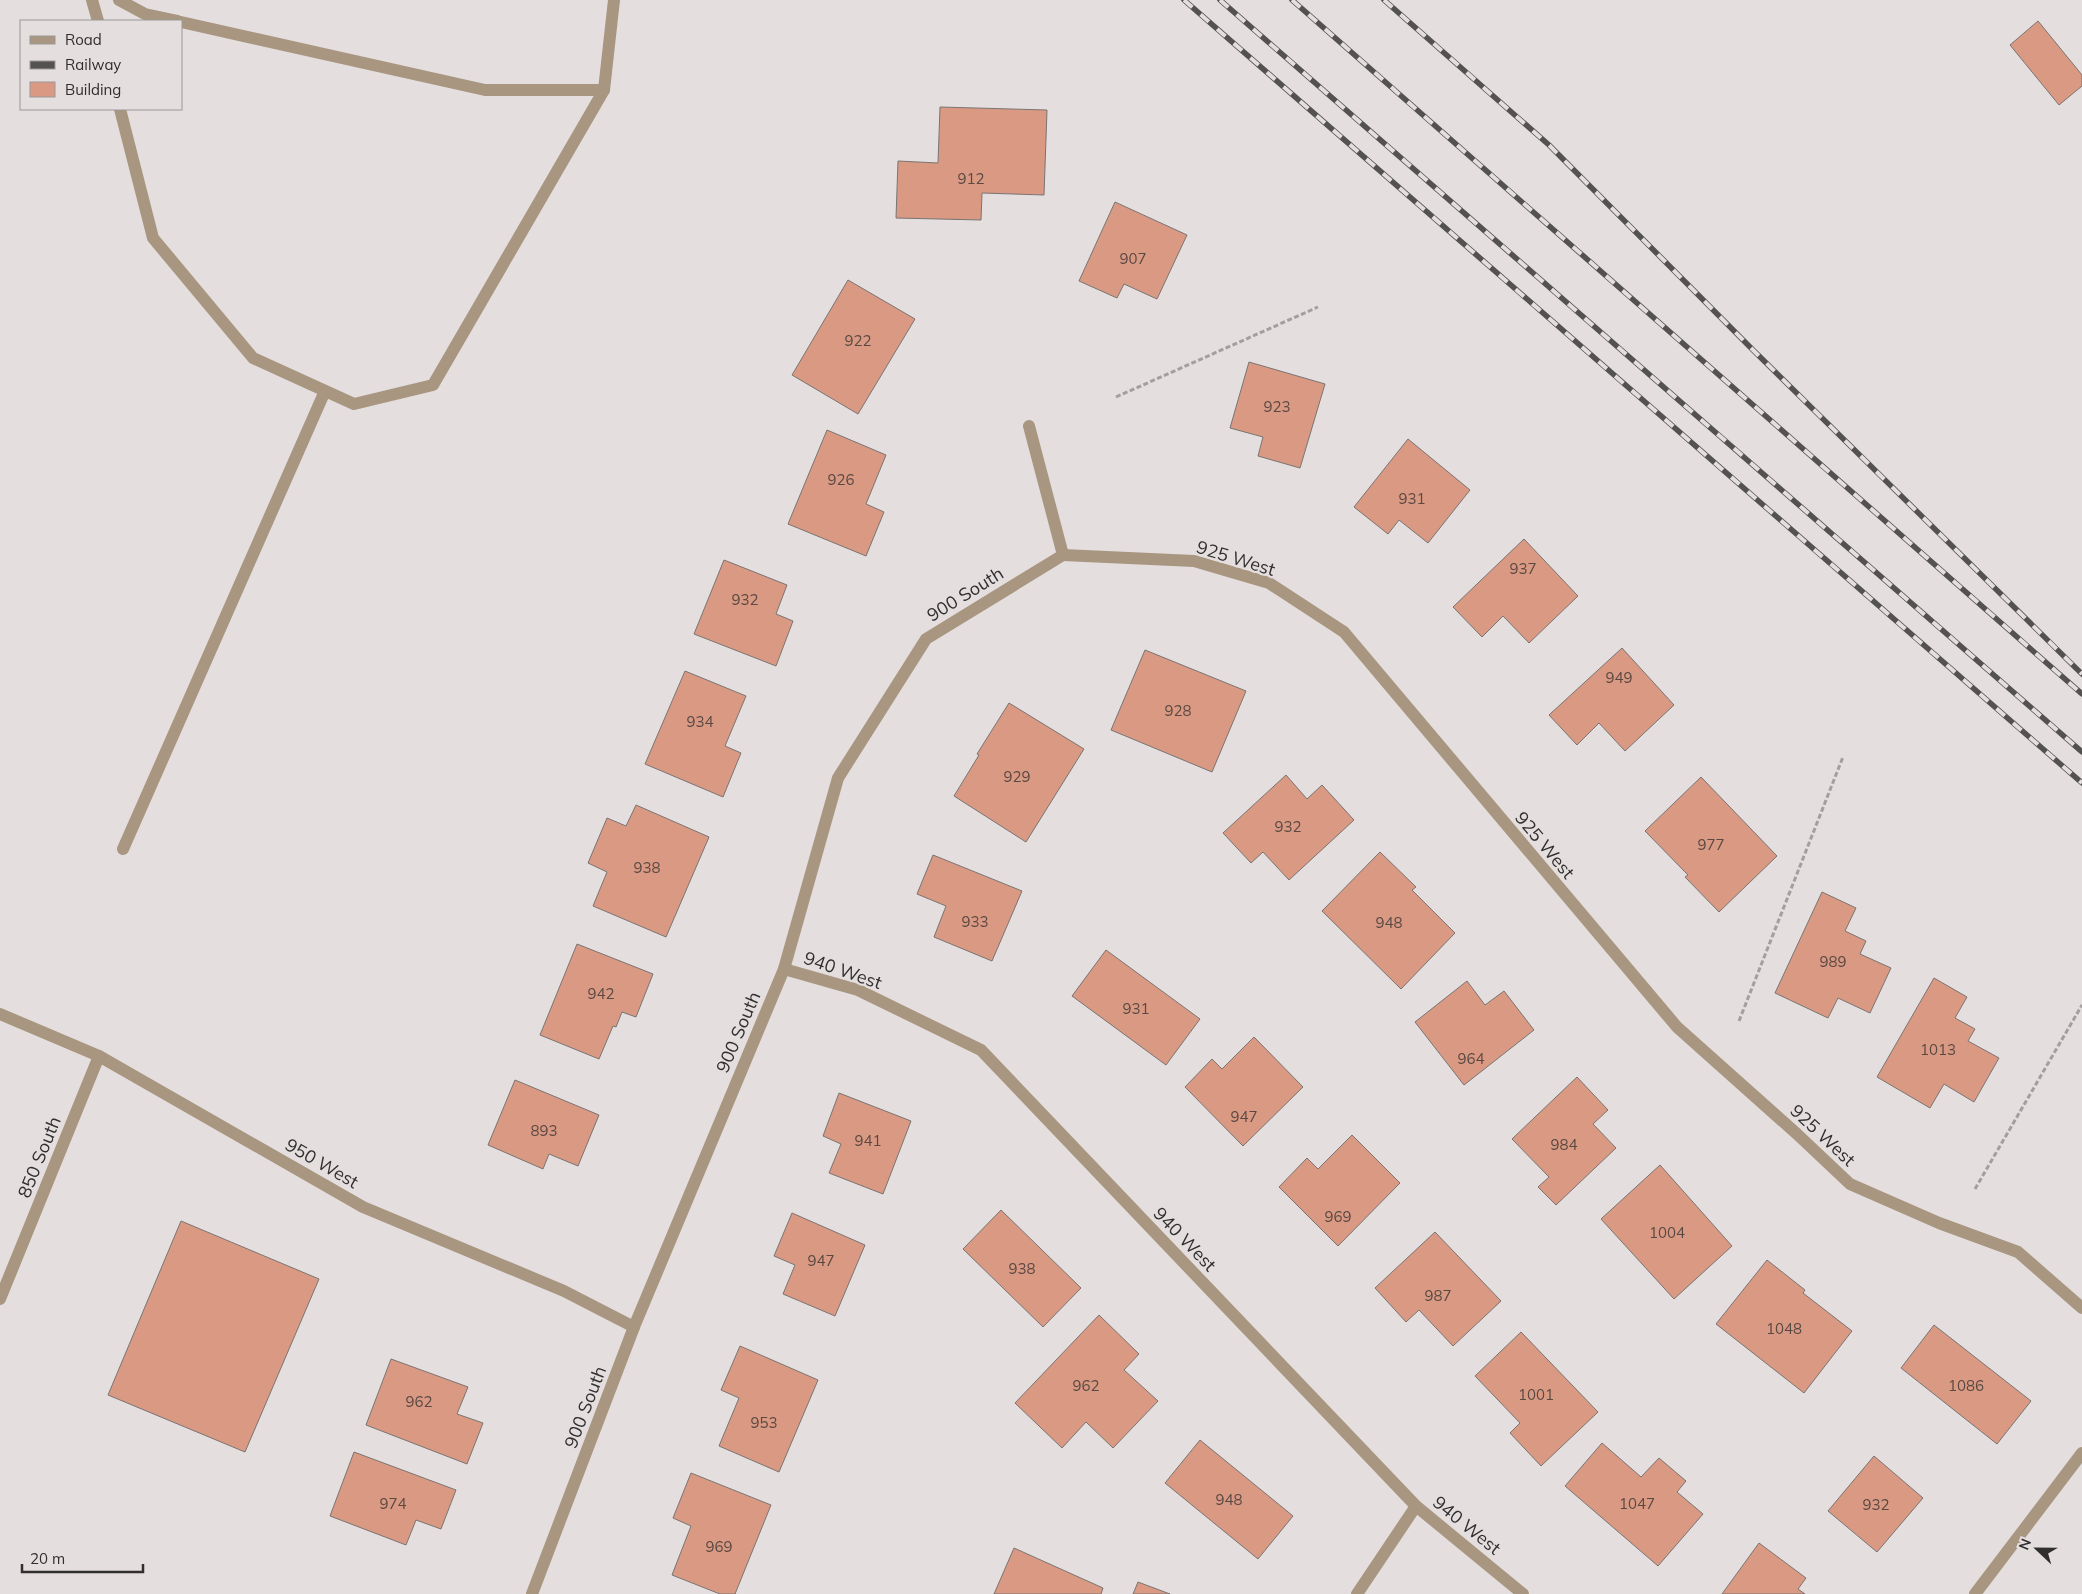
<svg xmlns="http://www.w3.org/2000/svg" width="2082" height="1594" viewBox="0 0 2082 1594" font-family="Mulish,sans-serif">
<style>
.building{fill:#da9982;stroke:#797473}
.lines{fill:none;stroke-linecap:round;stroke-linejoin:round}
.path{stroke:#a39f9e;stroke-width:3;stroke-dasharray:5 2.5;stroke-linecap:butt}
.service{stroke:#a89680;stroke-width:12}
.minor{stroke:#a89680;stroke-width:12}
.rail-casing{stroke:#545251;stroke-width:5.5}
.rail{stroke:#e4dfde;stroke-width:4;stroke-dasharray:11;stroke-linecap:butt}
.labels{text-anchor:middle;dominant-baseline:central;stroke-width:4.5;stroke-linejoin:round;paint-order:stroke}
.number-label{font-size:15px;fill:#5a4943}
.street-label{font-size:18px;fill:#302e2e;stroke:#e4dfde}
</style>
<rect width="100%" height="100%" fill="#e4dfde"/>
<g class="building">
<path d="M 2038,21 L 2082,75 L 2082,86 L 2059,105 L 2010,45 Z"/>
<path d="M 940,107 L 1047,110 L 1044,195 L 982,193 L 981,220 L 896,218 L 898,161 L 938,163 Z"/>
<path d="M 1115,202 L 1187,235 L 1157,299 L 1124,284 L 1117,298 L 1079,281 Z"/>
<path d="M 848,280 L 915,319 L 858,414 L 792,375 Z"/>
<path d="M 1249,362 L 1325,384 L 1300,468 L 1258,456 L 1263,437 L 1230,428 Z"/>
<path d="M 827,430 L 886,455 L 866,504 L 884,512 L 866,556 L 788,524 Z"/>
<path d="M 1408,439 L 1470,490 L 1428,543 L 1399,520 L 1388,534 L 1354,507 Z"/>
<path d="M 1524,539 L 1578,596 L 1529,643 L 1503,616 L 1482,637 L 1453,607 Z"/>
<path d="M 724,560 L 787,585 L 776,614 L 793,621 L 776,666 L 694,634 Z"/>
<path d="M 1622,648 L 1674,705 L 1625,751 L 1599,723 L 1577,745 L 1549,715 Z"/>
<path d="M 1145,650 L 1246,691 L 1212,772 L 1111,730 Z"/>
<path d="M 685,671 L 746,696 L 725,746 L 741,753 L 723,797 L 645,764 Z"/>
<path d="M 1009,703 L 1084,749 L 1026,842 L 954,796 L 979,755 L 977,754 Z"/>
<path d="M 1286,775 L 1307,799 L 1322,785 L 1354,820 L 1289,880 L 1263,852 L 1251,863 L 1223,833 Z"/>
<path d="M 1701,777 L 1777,856 L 1719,912 L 1685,877 L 1688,875 L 1645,831 Z"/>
<path d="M 636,805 L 709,837 L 666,937 L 593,906 L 607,872 L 588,863 L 607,818 L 626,826 Z"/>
<path d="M 1380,852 L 1416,887 L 1412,890 L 1455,933 L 1401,989 L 1322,911 Z"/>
<path d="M 933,855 L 1022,891 L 992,961 L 934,937 L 946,906 L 917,894 Z"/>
<path d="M 1822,892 L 1856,908 L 1845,931 L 1866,941 L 1860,954 L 1891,968 L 1870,1013 L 1838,998 L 1828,1018 L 1775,993 Z"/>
<path d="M 577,944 L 653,974 L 636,1017 L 622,1012 L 616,1027 L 613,1026 L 599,1059 L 540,1035 Z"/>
<path d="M 1106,950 L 1200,1019 L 1166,1065 L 1072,996 Z"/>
<path d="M 1934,978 L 1967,997 L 1955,1018 L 1975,1029 L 1968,1041 L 1999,1058 L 1974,1102 L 1944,1084 L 1930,1108 L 1877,1077 Z"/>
<path d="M 1467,981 L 1485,1005 L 1504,991 L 1534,1030 L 1464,1085 L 1415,1022 Z"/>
<path d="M 1254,1037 L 1303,1087 L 1243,1146 L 1185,1087 L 1212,1059 L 1222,1069 Z"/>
<path d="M 1577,1077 L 1608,1110 L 1593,1124 L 1616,1148 L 1556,1205 L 1538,1187 L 1549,1177 L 1512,1139 Z"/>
<path d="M 515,1080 L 599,1115 L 578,1166 L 549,1154 L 543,1169 L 488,1145 Z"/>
<path d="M 839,1093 L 911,1121 L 883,1194 L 829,1173 L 841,1144 L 823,1136 Z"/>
<path d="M 1352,1135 L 1400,1183 L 1338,1246 L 1279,1187 L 1307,1158 L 1318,1169 Z"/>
<path d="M 1660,1165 L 1732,1246 L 1674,1299 L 1601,1219 Z"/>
<path d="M 1001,1210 L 1081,1288 L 1043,1327 L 963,1249 Z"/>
<path d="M 792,1213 L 865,1245 L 835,1316 L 783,1294 L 795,1265 L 774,1256 Z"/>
<path d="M 181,1221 L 319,1279 L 245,1452 L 108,1395 Z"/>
<path d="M 1435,1232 L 1501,1301 L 1453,1346 L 1419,1310 L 1406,1322 L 1375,1288 Z"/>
<path d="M 1767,1260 L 1805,1290 L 1803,1293 L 1852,1331 L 1804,1393 L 1716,1324 Z"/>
<path d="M 1099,1315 L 1139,1354 L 1124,1370 L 1158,1401 L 1113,1448 L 1086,1422 L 1062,1448 L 1015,1403 Z"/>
<path d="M 1934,1325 L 2031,1401 L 1997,1444 L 1901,1368 Z"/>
<path d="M 1521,1332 L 1598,1412 L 1541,1466 L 1510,1433 L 1520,1423 L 1475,1376 Z"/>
<path d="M 740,1346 L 818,1380 L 779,1472 L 719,1446 L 739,1398 L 721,1390 Z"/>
<path d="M 391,1359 L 468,1387 L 457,1414 L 483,1423 L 467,1464 L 366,1425 Z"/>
<path d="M 1200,1440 L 1293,1516 L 1258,1559 L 1165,1483 Z"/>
<path d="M 1602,1443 L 1641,1477 L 1659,1458 L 1686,1481 L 1677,1492 L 1703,1514 L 1658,1566 L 1565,1486 Z"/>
<path d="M 354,1452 L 456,1490 L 441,1529 L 416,1520 L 406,1545 L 330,1516 Z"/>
<path d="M 1874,1456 L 1923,1498 L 1877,1552 L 1828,1511 Z"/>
<path d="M 691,1473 L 771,1505 L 735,1594 L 720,1594 L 672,1575 L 691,1526 L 673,1518 Z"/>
<path d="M 1759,1543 L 1806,1578 L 1798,1589 L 1805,1594 L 1722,1594 Z"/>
<path d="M 1014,1548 L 1103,1588 L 1101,1594 L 994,1594 Z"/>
<path d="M 1138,1582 L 1170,1594 L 1133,1594 Z"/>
</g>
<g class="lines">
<g class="path">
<path d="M 1116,397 L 1318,307"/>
<path d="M 1739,1021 L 1843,757"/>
<path d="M 1975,1189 L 2082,1005"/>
</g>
<g class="service">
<path d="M 92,0 L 98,21"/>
<path d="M 119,0 L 145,14 L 178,21"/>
<path d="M 181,22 L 485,90 L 604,90 L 614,0"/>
<path d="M 120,109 L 153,238 L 253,358 L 354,404 L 433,385 L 604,90"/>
<path d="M 123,849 L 325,391"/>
</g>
<g class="minor">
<path d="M 1029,426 L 1063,555"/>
<path d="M 1063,555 L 1194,561 L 1269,583 L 1344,632 L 1677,1027 L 1797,1134 L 1850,1184 L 1939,1223 L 2018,1252 L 2082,1308"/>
<path d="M 784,969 L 858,990 L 981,1050 L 1416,1506 L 1523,1594"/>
<path d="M 0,1014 L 99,1056 L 363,1207 L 564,1291 L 634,1327"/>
<path d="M 0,1299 L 99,1056"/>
<path d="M 532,1594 L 634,1327 L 784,969 L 838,778 L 926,639 L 1063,555"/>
<path d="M 1357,1594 L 1416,1506"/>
<path d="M 1975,1594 L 2082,1453"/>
</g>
<defs>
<g id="rail">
<path d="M 1184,0 L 2082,783"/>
<path d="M 1220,0 L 2082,752"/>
<path d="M 1292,0 L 2082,694"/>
<path d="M 1384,0 L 1549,145 L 1753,350 L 2082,674"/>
</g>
</defs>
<use href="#rail" class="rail-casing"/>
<use href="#rail" class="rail"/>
</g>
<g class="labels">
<g class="number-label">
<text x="971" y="178">912</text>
<text x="1133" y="258">907</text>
<text x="858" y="340">922</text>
<text x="1277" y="406">923</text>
<text x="841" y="479">926</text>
<text x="1412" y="498">931</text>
<text x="1523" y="568">937</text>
<text x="745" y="599">932</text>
<text x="1619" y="677">949</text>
<text x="1178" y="710">928</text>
<text x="700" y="721">934</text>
<text x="1017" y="776">929</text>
<text x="1288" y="826">932</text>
<text x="1711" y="844">977</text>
<text x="647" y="867">938</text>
<text x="975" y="921">933</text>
<text x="1389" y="922">948</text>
<text x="1833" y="961">989</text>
<text x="601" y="993">942</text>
<text x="1136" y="1008">931</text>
<text x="1938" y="1049">1013</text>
<text x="1471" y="1058">964</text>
<text x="1244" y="1116">947</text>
<text x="544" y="1130">893</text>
<text x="868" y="1140">941</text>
<text x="1564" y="1144">984</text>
<text x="1338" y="1216">969</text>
<text x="1667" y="1232">1004</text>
<text x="821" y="1260">947</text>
<text x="1022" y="1268">938</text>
<text x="1438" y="1295">987</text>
<text x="1784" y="1328">1048</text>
<text x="1086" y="1385">962</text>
<text x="1966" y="1385">1086</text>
<text x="1536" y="1394">1001</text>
<text x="419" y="1401">962</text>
<text x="764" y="1422">953</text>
<text x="1229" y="1499">948</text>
<text x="393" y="1503">974</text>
<text x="1637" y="1503">1047</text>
<text x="1876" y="1504">932</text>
<text x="719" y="1546">969</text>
</g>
<g class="street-label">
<text transform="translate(1236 558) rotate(17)">925 West</text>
<text transform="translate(965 594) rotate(-32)">900 South</text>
<text transform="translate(1545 845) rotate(50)">925 West</text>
<text transform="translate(843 970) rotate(19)">940 West</text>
<text transform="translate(738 1032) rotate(-67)">900 South</text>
<text transform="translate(1823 1135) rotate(43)">925 West</text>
<text transform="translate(39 1157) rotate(-68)">850 South</text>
<text transform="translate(322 1163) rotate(30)">950 West</text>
<text transform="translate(1185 1239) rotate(46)">940 West</text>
<text transform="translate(585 1407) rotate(-69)">900 South</text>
<text transform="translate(1467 1525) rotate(39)">940 West</text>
</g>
</g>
<rect x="20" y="20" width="162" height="90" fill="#e4dfde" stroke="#9c9898"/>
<rect x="30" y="36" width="25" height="8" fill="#a89680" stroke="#9c9898"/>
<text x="65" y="45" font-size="15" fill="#302e2e">Road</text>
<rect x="30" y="61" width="25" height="8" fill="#545251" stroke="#9c9898"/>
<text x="65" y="70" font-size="15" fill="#302e2e">Railway</text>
<rect x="30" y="82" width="25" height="15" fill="#da9982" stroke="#9c9898"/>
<text x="65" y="95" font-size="15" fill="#302e2e">Building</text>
<g transform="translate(2037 1549) rotate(292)" stroke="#e4dfde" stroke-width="4" paint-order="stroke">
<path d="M0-4L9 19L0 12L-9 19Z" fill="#302e2e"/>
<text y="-8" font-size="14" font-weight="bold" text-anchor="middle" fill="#302e2e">N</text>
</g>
<path d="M22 1564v8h121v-8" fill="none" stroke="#302e2e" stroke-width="2.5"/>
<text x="30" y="1564" font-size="15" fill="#302e2e" stroke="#e4dfde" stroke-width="4" paint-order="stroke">20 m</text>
</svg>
